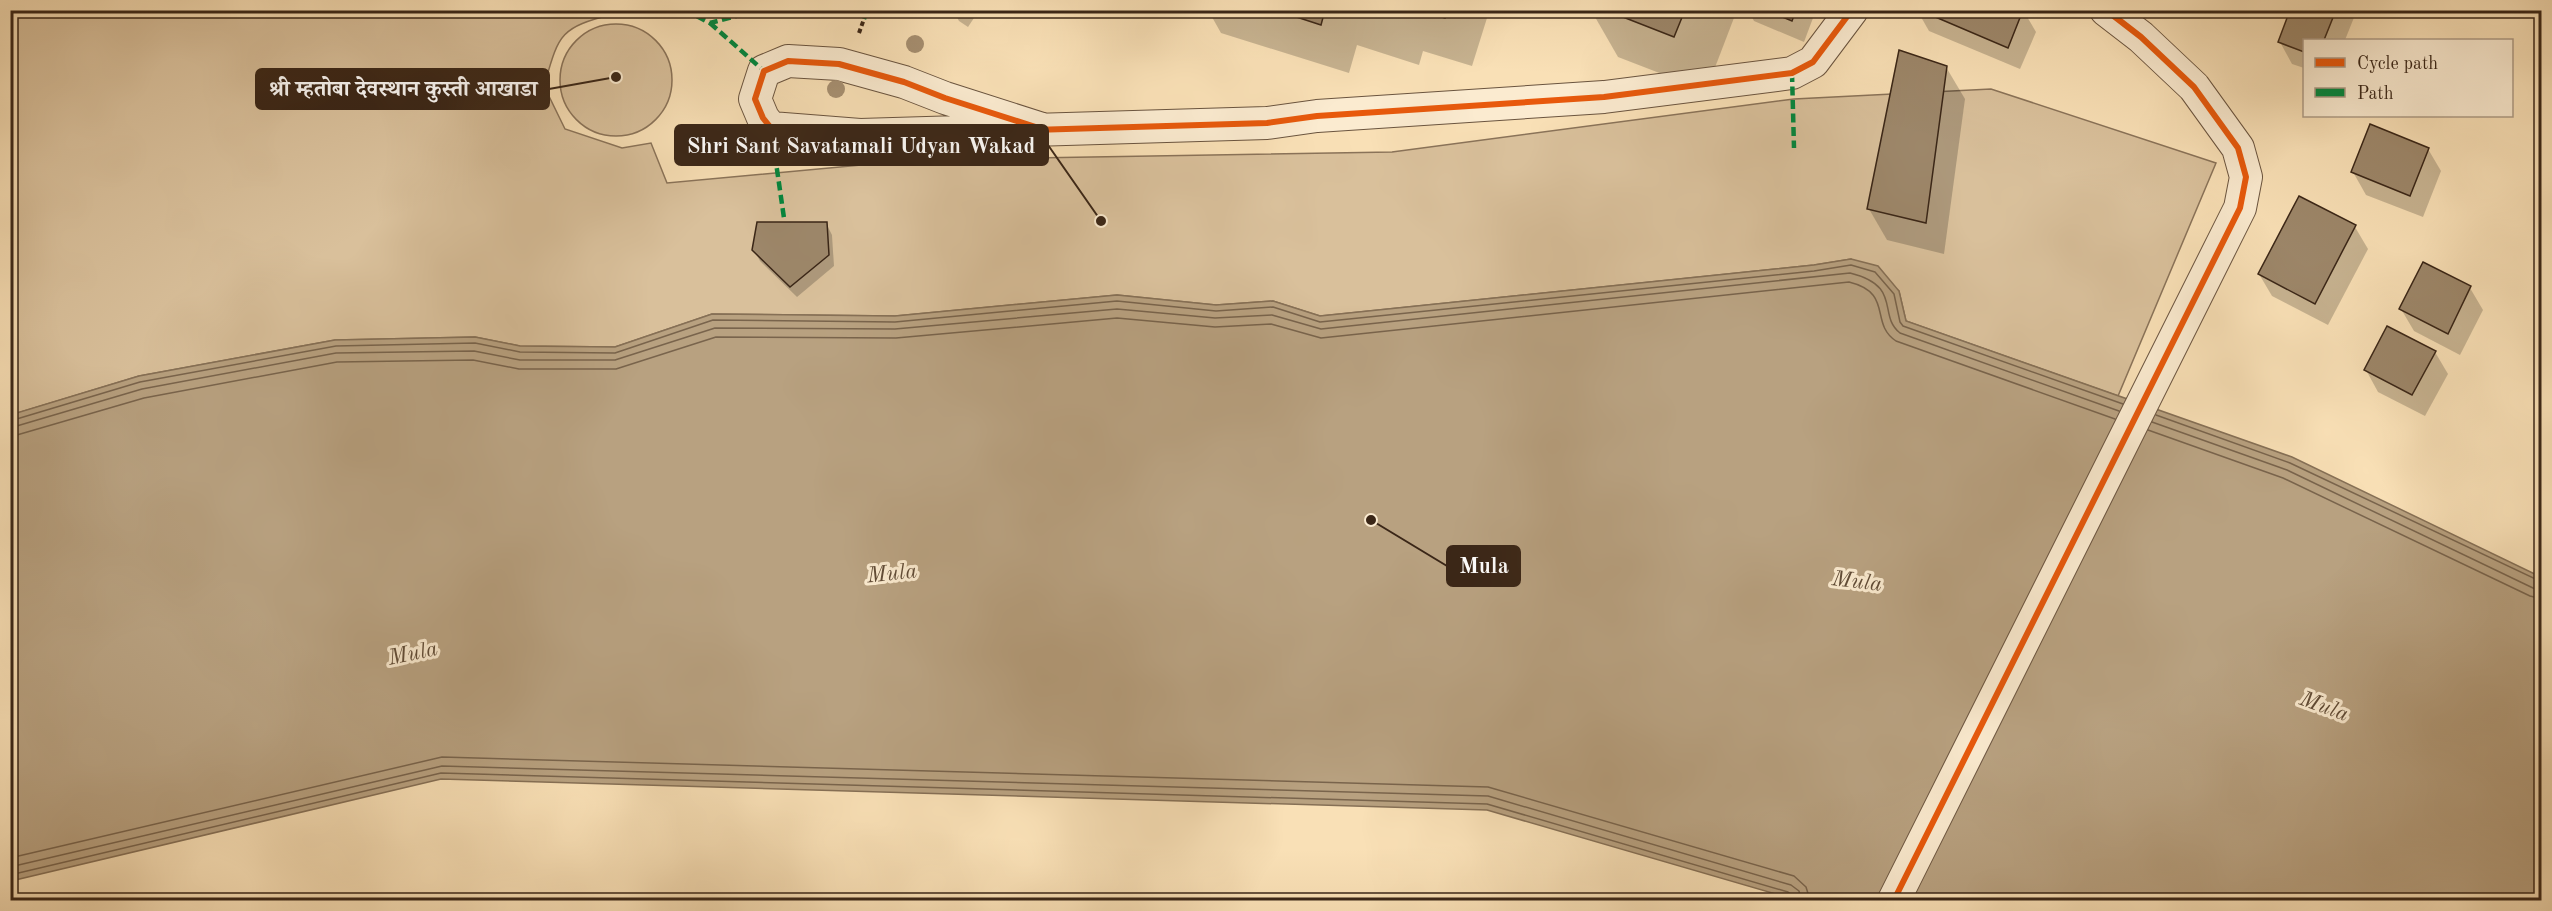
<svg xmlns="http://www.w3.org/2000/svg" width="2552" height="911" viewBox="0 0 2552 911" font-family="'Old Standard TT','Noto Serif Devanagari',serif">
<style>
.green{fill:#d9c09b;stroke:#8a7359;stroke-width:1.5}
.water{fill:#b8a180;stroke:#867056;stroke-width:1.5}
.shadow{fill:#0003}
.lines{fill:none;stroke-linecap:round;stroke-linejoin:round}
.shore{stroke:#79644c;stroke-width:1.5}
.building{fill:#9d876a;stroke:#3a2617;stroke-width:1.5}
.minor-casing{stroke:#6a543f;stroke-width:34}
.path{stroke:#3a2617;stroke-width:4;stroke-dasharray:4.5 3;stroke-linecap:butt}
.minor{stroke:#fbebd0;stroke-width:32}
.quiet{stroke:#00873e;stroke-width:4.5;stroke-dasharray:9 4.5;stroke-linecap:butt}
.cycleway-casing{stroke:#fbebd0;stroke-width:10}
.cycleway{stroke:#e8590c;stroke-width:6}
.tree{fill:#a68f71}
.labels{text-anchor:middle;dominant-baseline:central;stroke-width:6;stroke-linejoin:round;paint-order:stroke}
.water-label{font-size:22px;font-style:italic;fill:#604b36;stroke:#fbebd0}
.leader{fill:none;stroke:#3a2617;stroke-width:2}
.callout-dot{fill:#3a2617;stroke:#fbebd0;stroke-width:2}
.callout{fill:#3a2617;stroke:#3a2617;stroke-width:2}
.callout-label{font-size:22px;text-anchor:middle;font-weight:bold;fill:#fff}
</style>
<rect width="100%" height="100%" fill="#f9e0b6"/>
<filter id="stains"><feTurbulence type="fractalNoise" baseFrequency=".00333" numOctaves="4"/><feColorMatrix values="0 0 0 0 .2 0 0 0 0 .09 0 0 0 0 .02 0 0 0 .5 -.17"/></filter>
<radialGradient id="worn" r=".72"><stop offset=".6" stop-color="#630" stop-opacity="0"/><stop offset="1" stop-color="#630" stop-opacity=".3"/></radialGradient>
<g class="green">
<path d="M 11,11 L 615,11 L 613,14 C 559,28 559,34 544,86 L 565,129 L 622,148 L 651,143 L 667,183 L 915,160 L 1392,152 L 1794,99 L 1991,89 L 2216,163 L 2118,396 L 1906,321 L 1899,291 L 1851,259 L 1814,265 L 1320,316 L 1273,301 L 1216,305 L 1117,295 L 895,316 L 712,314 L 615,347 L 520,346 L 475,337 L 335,340 L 139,376 L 11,415 Z"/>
<circle cx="616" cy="80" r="56"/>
</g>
<path class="water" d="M 1851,259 L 1878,266 L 1899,291 L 1906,321 L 2292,457 L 2541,577 L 2541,900 L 1796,900 L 1487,810 L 441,779 L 11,881 L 10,415 L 139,376 L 335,340 L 475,337 L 520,346 L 615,347 L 712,314 L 895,316 L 1117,295 L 1216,305 L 1273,301 L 1320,316 L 1814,265 Z"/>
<g class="shadow">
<path d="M 953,10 L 970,10 L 974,18 L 968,27 L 959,21 Z"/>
<path d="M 1208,10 L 1483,10 L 1487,18 L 1472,66 L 1423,51 L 1419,65 L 1357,45 L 1349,73 L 1221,33 Z"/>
<path d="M 1539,10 L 1563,10 L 1561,17 Z"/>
<path d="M 1591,10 L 1737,10 L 1706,91 L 1618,57 Z"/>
<path d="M 1748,10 L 1816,10 L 1804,42 L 1754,21 Z"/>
<path d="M 1917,10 L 2023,10 L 2036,32 L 2020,69 L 1929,31 Z"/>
<path d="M 2292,10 L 2357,10 L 2345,40 L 2304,40 L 2304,68 L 2292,64 L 2280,42 Z"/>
<path d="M 1946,67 L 1965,99 L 1944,254 L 1887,240 L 1869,209 Z"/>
<path d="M 2428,149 L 2441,171 L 2423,217 L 2366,195 L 2353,172 Z"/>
<path d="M 826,223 L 832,235 L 834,266 L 797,297 L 760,261 L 754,250 Z"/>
<path d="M 2355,227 L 2368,249 L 2328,325 L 2272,296 L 2259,274 Z"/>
<path d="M 2424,264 L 2470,288 L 2483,310 L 2460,355 L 2414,331 L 2401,309 Z"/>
<path d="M 2435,352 L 2448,374 L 2425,416 L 2378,392 L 2366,370 Z"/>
</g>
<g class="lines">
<g class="shore">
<path d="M 2156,415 L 2290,463 L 2542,582"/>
<path d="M 10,421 L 140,382 L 336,346 L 475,343 L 520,352 L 615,353 L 713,320 L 895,322 L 1117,301 L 1216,311 L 1273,307 L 1320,322 L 1814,271 L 1851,265 L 1875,272 L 1894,294 L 1900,322 L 1903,326 L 2123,404"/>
<path d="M 2152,422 L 2287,470 L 2533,588 L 2542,590"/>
<path d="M 10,428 L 142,389 L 336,353 L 474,351 L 520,360 L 615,360 L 715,328 L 895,329 L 1117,309 L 1215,318 L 1272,315 L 1321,329 L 1850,273 C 1903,286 1877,315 1900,333 L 2119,411"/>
<path d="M 2148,430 L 2283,478 L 2530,596 L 2542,599"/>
<path d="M 10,437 L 144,398 L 337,362 L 473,360 L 519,369 L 616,369 L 716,337 L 896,338 L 1117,318 L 1215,327 L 1271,324 L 1321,338 L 1849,282 C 1894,293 1869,323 1896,341 L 2115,419"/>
<path d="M 10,858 L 442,757 L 1488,787 L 1794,876 L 1806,887 L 1810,900"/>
<path d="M 10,867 L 442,766 L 1488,796 L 1791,885 L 1799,891 L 1801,900"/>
<path d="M 10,875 L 441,773 L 1487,804 L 1788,892 L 1792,895 L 1793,900"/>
</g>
</g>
<g class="building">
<path d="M 952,10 L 965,10 L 961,17 Z"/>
<path d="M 1275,10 L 1325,10 L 1321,25 Z"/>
<path d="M 1372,10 L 1393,10 L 1391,17 Z"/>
<path d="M 1419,10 L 1447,10 L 1445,18 Z"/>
<path d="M 1605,10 L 1685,10 L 1674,37 Z"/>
<path d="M 1766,10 L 1796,10 L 1792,21 Z"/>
<path d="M 1919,10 L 2023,10 L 2008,48 Z"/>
<path d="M 2290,10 L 2336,10 L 2324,40 L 2304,40 L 2304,52 L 2278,42 Z"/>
<path d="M 1899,50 L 1947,66 L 1926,223 L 1867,209 Z"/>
<path d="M 2370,124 L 2429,148 L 2410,196 L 2351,172 Z"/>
<path d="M 2299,196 L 2356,225 L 2315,304 L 2258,274 Z"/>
<path d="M 757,222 L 827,222 L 829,255 L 790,287 L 752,250 Z"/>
<path d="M 2423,262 L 2471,286 L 2448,334 L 2399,309 Z"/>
<path d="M 2387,326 L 2436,351 L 2412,395 L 2364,370 Z"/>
</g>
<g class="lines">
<defs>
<g id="minor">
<path d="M 1045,130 L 945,98 L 904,82 L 839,64 L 788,61 L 764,71 L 755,99 L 763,118 L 771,128 L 860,135 L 1267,123 L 1317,116 L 1604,97 L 1792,73 L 1813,62 L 1852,10"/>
<path d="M 1894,900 L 2240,208 L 2246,177 L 2238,148 L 2194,87 L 2141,37 L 2106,10"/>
</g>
</defs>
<use href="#minor" class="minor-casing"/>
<path class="path" d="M 859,33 L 864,19"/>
<use href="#minor" class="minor"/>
<g class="quiet">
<path d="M 685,10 L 710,23 L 736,16 L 743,10"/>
<path d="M 965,12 L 969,14 L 971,10"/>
<path d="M 864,19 L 867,10"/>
<path d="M 710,23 L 764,71"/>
<path d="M 1792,73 L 1794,148"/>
<path d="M 771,128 L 784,218"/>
</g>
<defs>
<g id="cycleway">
<path d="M 1045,130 L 945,98 L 904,82 L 839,64 L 788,61 L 764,71 L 755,99 L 763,118 L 771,128 L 860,135 L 1267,123 L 1317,116 L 1604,97 L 1792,73 L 1813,62 L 1852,10"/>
<path d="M 1894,900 L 2240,208 L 2246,177 L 2238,148 L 2194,87 L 2141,37 L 2106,10"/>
</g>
</defs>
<use href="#cycleway" class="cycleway-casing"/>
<use href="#cycleway" class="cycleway"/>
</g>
<g class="tree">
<circle cx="915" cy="44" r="9"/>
<circle cx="836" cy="89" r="9"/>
</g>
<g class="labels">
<g class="water-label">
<text transform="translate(892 574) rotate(-6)">Mula</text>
<text transform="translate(1857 582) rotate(7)">Mula</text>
<text transform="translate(413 654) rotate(-12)">Mula</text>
<text transform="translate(2324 707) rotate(20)">Mula</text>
</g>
</g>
<path class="leader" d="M616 77L549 89M1101 221L1048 145M1371 520L1447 566"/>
<g class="callout-dot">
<circle cx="616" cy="77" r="6"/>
<circle cx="1101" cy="221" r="6"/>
<circle cx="1371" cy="520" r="6"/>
</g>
<g class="callout">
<rect x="256" y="69" width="293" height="40" rx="6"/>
<rect x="675" y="125" width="373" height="40" rx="6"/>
<rect x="1447" y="546" width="73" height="40" rx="6"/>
</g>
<g class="callout-label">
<text x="403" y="96">श्री म्हतोबा देवस्थान कुस्ती आखाडा</text>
<text x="861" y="153">Shri Sant Savatamali Udyan Wakad</text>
<text x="1484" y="573">Mula</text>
</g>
<rect width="2552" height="911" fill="none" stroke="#f9e0b6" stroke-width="36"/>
<rect x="12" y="12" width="2528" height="887" fill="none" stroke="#3a2617" stroke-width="3"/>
<rect x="18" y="18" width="2516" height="875" fill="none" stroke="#3a2617" stroke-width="1.5"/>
<rect x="2303" y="39" width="210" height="78" fill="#fbebd0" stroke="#ae9c86" stroke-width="1.5"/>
<rect x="2315" y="58" width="30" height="9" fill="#e8590c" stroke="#ae9c86" stroke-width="1.5"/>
<text x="2357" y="69" font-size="18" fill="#3a2617">Cycle path</text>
<rect x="2315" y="88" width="30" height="9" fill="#00873e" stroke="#ae9c86" stroke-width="1.5"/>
<text x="2357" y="99" font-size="18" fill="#3a2617">Path</text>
<rect width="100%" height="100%" filter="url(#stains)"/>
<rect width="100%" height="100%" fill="url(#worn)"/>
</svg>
